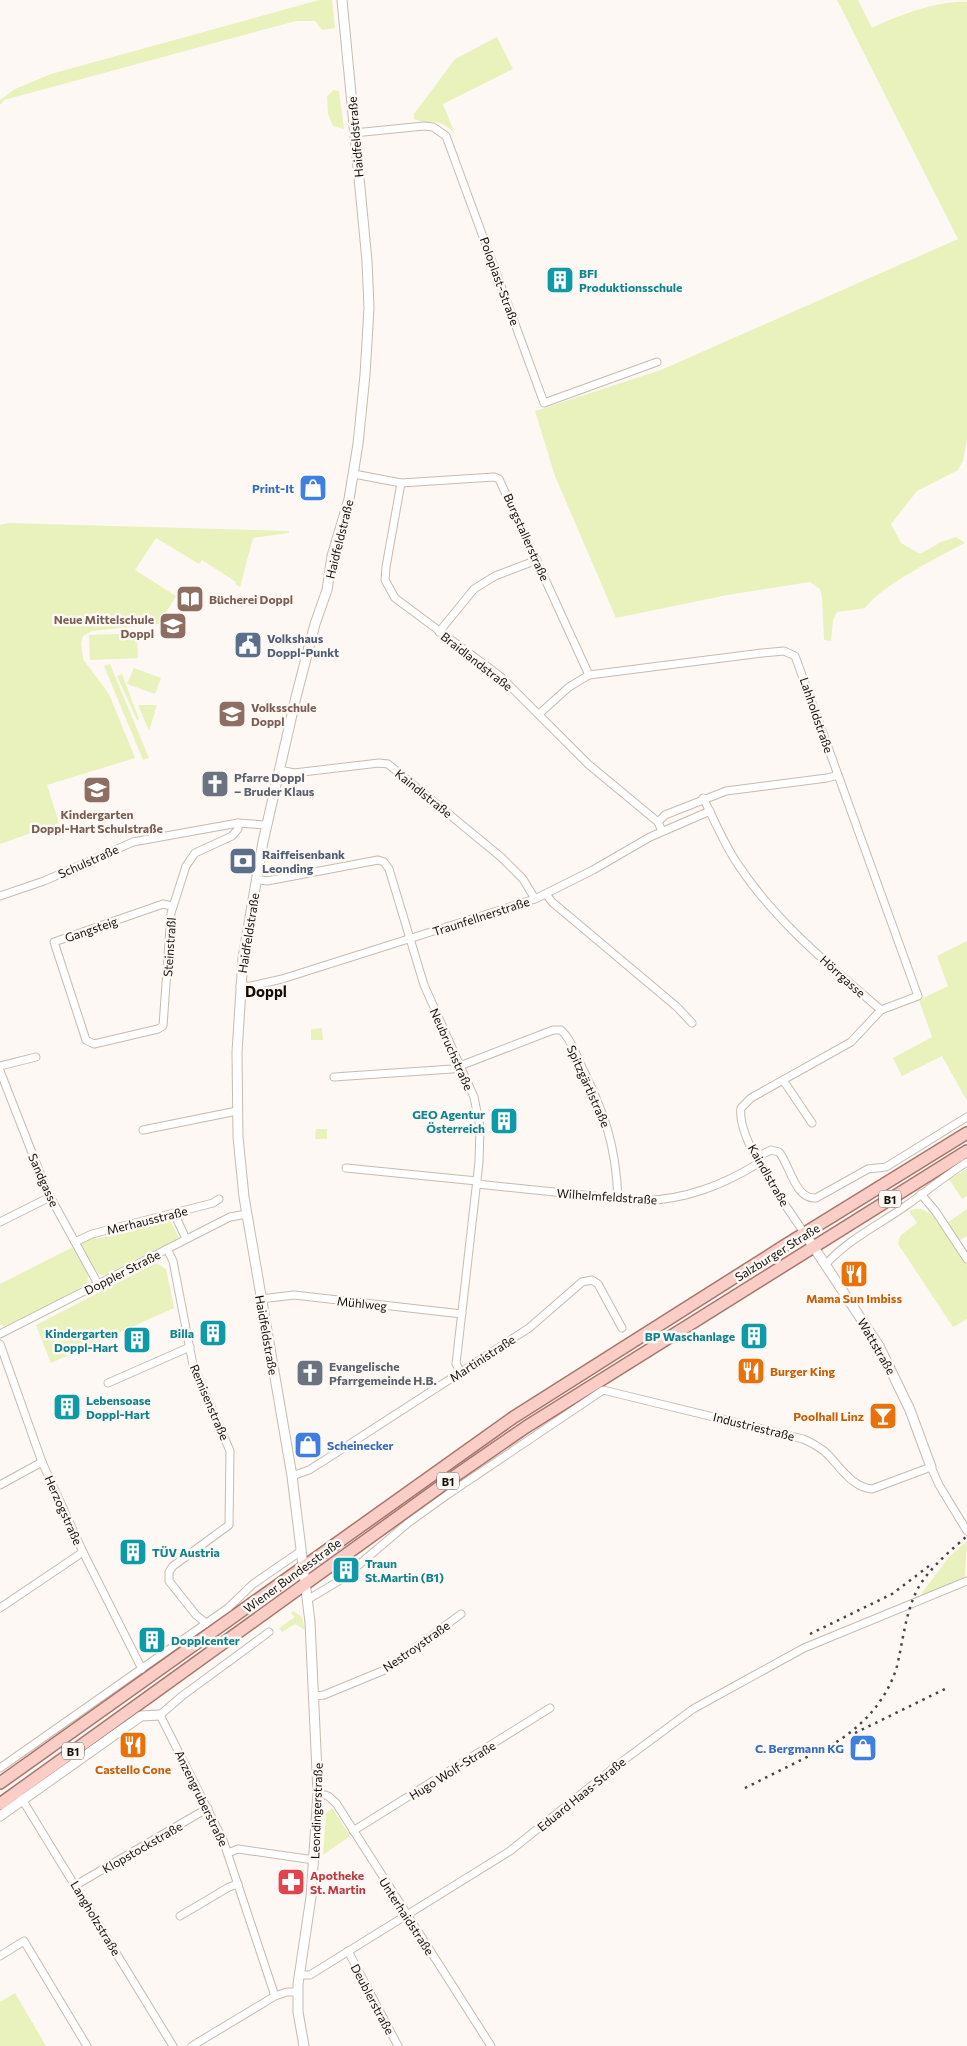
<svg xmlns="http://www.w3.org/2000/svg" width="967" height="2046" viewBox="0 0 967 2046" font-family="Commissioner,sans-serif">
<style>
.green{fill:#e9f2bc}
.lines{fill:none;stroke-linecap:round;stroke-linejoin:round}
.minor-casing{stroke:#c7bbaf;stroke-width:9}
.tertiary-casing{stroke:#c7bbaf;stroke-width:11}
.primary-casing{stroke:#a7766c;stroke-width:14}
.minor{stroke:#fff;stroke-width:7}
.tertiary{stroke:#fff;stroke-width:9}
.primary{stroke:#facec7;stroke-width:11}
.rail{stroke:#484440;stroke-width:2.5;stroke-dasharray:2.5 5;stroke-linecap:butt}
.labels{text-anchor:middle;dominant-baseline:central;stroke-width:5;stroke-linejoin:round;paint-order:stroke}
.shield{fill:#fdf8f3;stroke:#595551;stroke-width:1}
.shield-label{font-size:11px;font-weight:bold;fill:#130f0b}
.street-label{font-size:12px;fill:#130f0b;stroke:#fdf8f3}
.culture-label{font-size:12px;font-weight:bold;fill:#0d838f;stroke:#fdf8f3;text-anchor:start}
.shop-label{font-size:12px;font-weight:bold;fill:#366cbe;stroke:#fdf8f3;text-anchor:end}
.education-label{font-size:12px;font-weight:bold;fill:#785e54;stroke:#fdf8f3;text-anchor:start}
.service-label{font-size:12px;font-weight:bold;fill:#4e5e75;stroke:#fdf8f3;text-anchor:start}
.worship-label{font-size:12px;font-weight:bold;fill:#5b616d;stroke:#fdf8f3;text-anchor:start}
.food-label{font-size:12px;font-weight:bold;fill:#c56008;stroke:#fdf8f3}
.health-label{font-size:12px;font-weight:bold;fill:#be3a42;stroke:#fdf8f3;text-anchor:start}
.quarter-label{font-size:15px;font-weight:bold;fill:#130f0b;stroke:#fdf8f3}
</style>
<rect width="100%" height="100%" fill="#fdf8f3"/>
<g class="green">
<path d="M 319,0 L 332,0 L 335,28 L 322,30 L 315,21 L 296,21 L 4,100 L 0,105 L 0,100 L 15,89 L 51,74 Z"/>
<path d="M 837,0 L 858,0 L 872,28 C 897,16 939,0 967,2 L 967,439 L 963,461 L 958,470 L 917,491 L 891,524 L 901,543 L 920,554 L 941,542 L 956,537 L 965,543 C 938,557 882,585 865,608 L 837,612 L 833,620 L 831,641 L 824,640 L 822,598 L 820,589 L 810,582 L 727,595 L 616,618 L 555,476 L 535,411 L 661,370 L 958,239 Z"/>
<path d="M 497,37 L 513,69 L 443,104 L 455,134 C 437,114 431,127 414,119 L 414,114 L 455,59 Z"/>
<path d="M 334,90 L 339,91 L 344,129 L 333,126 L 328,114 L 327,96 Z"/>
<path d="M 8,523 L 289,531 L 289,533 L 253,538 L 240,587 L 235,584 L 236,582 L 202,560 L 199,564 L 156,538 L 135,570 L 176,596 L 159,624 L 92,631 L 83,636 L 81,643 L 83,659 L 109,694 L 135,758 L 47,785 L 59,823 L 0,844 L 0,525 Z"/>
<path d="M 137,633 L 138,658 L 90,660 L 89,635 Z"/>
<path d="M 110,664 L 149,758 L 143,760 L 104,666 Z"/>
<path d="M 134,668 L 161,678 L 155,694 L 127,684 Z"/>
<path d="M 122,674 L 139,719 L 137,720 L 117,676 Z"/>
<path d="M 138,705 L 157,705 L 149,731 Z"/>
<path d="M 967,941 L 967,1101 L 942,1056 L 902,1076 L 893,1058 L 932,1037 L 919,1000 L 948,986 L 937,956 Z"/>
<path d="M 322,1028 L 323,1040 L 311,1040 L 311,1029 Z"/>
<path d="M 316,1129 L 327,1129 L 327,1139 L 315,1139 Z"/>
<path d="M 967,1169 L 967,1196 L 962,1199 L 949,1179 Z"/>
<path d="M 914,1209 L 922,1209 L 934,1216 L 967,1265 L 967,1319 L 953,1327 L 898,1244 L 900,1236 L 917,1223 L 909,1211 Z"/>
<path d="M 967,1209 L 967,1236 L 958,1241 L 947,1223 Z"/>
<path d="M 170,1220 L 179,1238 L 105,1275 C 93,1275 79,1252 83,1240 L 93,1237 L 96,1239 Z"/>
<path d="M 73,1247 L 88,1275 L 87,1284 L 13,1324 L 4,1326 L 0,1325 L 0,1284 Z"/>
<path d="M 156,1263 L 166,1269 L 174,1308 L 51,1363 L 36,1325 Z"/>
<path d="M 967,1541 L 965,1576 L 959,1580 L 919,1597 L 949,1557 Z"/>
<path d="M 293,1611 L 302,1617 L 305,1630 L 295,1624 L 282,1632 L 279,1628 L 295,1617 L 291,1613 Z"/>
<path d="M 332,1808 L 350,1836 L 323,1855 L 326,1813 Z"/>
<path d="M 15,1993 L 46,2046 L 0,2046 L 0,2002 Z"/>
</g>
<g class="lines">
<defs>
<g id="minor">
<path d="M 354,133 L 424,126 L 433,127 L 446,136 L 544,403 L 657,362"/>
<path d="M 354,474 L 401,483 L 494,477 L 499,479 L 589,675"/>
<path d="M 401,483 L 386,567 L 385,580 L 395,598 L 500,676 L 588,764 L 658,822 L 662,831"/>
<path d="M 439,632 L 474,589 L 495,576 L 537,560"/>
<path d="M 539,714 L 569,687 L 589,675 L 762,653 L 784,651 L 795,656 L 918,996 L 881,1010"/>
<path d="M 280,770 L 294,773 L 379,763 L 388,764 L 501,857 L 523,879 L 535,899"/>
<path d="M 703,798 C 714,819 723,842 737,863 C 774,920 830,966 881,1010 L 851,1042 L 751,1098 L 741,1108 C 736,1139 787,1207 805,1234"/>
<path d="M 658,822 L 665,815 L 726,791 L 827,778 L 838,775"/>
<path d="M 256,879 L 267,881 L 378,860 L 384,862 L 389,869 L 424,985 L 474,1097 L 480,1127 L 479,1162 L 456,1364 L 461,1372"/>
<path d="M 546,894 L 552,902 L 677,1007 L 692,1023"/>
<path d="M 0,896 L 44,881 L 133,842 L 238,823 L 266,825"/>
<path d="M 172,906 L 163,904 L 54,942 L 86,1040 L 94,1044 L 158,1029 L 163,1026 L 171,913 L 186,866 L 195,853 L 232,836 L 238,829 L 238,823"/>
<path d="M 240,986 L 251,986 L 282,979 L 535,899 L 593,870 L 650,837 L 710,811"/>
<path d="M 0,1066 L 36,1057"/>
<path d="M 0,1071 L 47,1191 L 98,1284"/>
<path d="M 334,1077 L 452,1069 L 553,1030 L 561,1030 C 570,1038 575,1052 580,1063 C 604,1112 616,1144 618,1199"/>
<path d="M 783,1080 L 812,1123"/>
<path d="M 143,1130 L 237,1111"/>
<path d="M 757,1157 L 771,1150 L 779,1152 C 790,1165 795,1200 816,1198 L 868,1169 L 886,1167 L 967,1117"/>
<path d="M 346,1168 L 477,1181"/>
<path d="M 477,1184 L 642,1201 C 687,1199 721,1186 759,1163"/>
<path d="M 921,1194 L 936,1212 L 967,1259"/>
<path d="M 174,1213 L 186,1239"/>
<path d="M 0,1222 L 50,1197"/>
<path d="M 75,1242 L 92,1234 L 213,1203 L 219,1199"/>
<path d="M 167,1249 L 173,1261 L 193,1365 L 230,1451 L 229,1525 L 173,1566 L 169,1572 L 169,1581 L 196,1615 L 206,1623"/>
<path d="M 826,1264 C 850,1238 879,1225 907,1205 C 927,1191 946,1175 967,1162"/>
<path d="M 261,1299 L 294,1295 L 462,1314"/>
<path d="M 0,1334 L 230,1217 L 247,1214"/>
<path d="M 0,1344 L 42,1462 L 83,1552 L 142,1669"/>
<path d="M 108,1383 L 190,1347"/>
<path d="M 292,1476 L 309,1470 L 325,1460 L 529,1328 L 582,1282 L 592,1280 L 598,1284 L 622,1328"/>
<path d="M 0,1485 L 42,1462"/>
<path d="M 307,1600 L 342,1579 L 408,1523 L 447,1495 L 603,1390 L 803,1439 C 811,1442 817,1446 824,1451 C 839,1464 850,1487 872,1489 L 931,1467 L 939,1485 L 967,1531"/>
<path d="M 0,1608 L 83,1552"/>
<path d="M 269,1632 L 182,1696 L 160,1715 L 223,1840 L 275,1996"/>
<path d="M 315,1696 L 324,1695 L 387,1669 L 461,1614"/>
<path d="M 0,1768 L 228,1608 L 253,1584 L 301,1551"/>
<path d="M 318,1793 L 328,1796 L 336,1803 L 491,2046"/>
<path d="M 20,1796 L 173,2046"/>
<path d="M 353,1831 L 550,1708"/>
<path d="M 228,1853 L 238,1849 L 314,1860"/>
<path d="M 76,1885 L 208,1808"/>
<path d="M 180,1916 L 229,1887 L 238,1884"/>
<path d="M 348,1951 L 398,2046"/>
<path d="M 0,1956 L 24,1941 L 87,2046"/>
<path d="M 299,1975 L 310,1975 L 510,1851 L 620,1763 L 693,1709 L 804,1648 L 967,1581"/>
<path d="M 192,2046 L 275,1996 L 287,1992 L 298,1992"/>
</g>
<g id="tertiary">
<path d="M 805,1234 L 879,1346 L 910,1410 L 931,1467"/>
<path d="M 0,1816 L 141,1716 L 160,1715"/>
<path d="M 304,2046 L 298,2012 L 298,1984 L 311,1897 L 318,1793 L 310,1622 L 292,1476 L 244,1197 L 238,1137 L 237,1052 L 243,958 L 263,842 L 296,697 L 315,624 L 327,590 L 332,556 L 349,499 L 358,444 L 365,375 L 369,308 L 367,261 L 342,0"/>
</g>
<g id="primary">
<path d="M 0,1783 L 514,1417 L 784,1246 L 967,1133"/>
<path d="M 0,1804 L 455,1476 L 526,1427 L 967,1151"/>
</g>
</defs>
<use href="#minor" class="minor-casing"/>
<use href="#tertiary" class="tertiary-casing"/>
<use href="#primary" class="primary-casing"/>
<use href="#minor" class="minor"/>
<use href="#tertiary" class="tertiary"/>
<use href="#primary" class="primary"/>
<g class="rail">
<path d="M 810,1634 L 892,1594 L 929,1566"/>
<path d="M 855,1733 L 949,1687"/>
<path d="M 830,1746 C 861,1728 887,1701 897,1666 C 903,1641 905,1616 916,1592 C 927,1570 949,1552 967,1536"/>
<path d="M 745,1788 L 837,1742"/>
</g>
</g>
<defs>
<symbol id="building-square" viewBox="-11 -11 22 22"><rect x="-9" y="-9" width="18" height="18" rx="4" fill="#0f9aa8" stroke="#fdf8f3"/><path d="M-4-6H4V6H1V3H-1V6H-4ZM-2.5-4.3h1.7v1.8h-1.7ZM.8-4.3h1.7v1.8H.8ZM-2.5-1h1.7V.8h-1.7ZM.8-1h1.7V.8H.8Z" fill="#fff"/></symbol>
<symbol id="shop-square" viewBox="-11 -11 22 22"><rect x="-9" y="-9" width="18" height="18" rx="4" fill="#3f7fe0" stroke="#fdf8f3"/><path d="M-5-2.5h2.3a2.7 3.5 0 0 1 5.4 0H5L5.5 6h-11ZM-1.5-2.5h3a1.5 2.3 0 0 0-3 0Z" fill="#fff"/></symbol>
<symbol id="library-square" viewBox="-11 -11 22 22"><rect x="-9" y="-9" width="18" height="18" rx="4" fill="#8d6e63" stroke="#fdf8f3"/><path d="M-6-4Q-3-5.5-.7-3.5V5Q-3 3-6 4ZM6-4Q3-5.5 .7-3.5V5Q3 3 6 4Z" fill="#fff"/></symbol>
<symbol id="school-square" viewBox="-11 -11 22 22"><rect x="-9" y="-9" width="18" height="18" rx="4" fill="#8d6e63" stroke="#fdf8f3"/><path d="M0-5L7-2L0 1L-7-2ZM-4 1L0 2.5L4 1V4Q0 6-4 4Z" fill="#fff"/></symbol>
<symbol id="civic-square" viewBox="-11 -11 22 22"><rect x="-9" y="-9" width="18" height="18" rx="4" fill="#5c6f8a" stroke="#fdf8f3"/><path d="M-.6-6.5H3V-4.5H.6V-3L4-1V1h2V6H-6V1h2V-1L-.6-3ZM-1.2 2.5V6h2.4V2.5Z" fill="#fff"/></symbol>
<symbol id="church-square" viewBox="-11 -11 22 22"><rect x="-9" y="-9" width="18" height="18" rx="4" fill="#6b7280" stroke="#fdf8f3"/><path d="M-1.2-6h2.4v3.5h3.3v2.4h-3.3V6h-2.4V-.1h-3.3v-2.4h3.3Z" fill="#fff"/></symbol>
<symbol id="bank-square" viewBox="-11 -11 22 22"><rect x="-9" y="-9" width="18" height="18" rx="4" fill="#5c6f8a" stroke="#fdf8f3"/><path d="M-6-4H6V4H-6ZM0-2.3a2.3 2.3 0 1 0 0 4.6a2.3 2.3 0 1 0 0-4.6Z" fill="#fff"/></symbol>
<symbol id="restaurant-square" viewBox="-11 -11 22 22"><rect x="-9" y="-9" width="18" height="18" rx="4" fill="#e8710a" stroke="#fdf8f3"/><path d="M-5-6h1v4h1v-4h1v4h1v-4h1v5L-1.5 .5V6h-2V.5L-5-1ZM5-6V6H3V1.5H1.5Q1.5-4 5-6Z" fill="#fff"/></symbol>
<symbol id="bar-square" viewBox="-11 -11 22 22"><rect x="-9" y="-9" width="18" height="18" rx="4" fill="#e8710a" stroke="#fdf8f3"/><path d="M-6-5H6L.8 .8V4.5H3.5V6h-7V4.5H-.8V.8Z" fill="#fff"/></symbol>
<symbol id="pharmacy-square" viewBox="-11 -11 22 22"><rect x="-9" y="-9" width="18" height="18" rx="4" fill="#e0444e" stroke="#fdf8f3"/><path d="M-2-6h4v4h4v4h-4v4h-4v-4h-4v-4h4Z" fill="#fff"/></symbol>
</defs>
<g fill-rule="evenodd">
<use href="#building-square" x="544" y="264" width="32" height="32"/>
<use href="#shop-square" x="297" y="472" width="32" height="32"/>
<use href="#library-square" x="174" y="583" width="32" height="32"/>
<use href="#school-square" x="157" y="610" width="32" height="32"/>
<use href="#civic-square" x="232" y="629" width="32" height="32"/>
<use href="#school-square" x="216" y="698" width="32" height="32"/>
<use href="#church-square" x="199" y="768" width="32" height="32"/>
<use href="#school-square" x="81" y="774" width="32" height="32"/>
<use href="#bank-square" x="227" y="845" width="32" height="32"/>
<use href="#building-square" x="488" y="1105" width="32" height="32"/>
<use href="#restaurant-square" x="838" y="1258" width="32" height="32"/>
<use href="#building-square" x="197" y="1317" width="32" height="32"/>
<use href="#building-square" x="738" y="1320" width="32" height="32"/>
<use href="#building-square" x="121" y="1324" width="32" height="32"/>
<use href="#restaurant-square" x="735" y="1355" width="32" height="32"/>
<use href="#church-square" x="294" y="1357" width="32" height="32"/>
<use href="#building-square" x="51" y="1391" width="32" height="32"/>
<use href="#bar-square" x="867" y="1400" width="32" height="32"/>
<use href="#shop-square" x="292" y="1429" width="32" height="32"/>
<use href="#building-square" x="117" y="1536" width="32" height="32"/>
<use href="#building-square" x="330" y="1554" width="32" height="32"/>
<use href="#building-square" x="136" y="1624" width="32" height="32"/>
<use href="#restaurant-square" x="117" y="1729" width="32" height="32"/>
<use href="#shop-square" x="847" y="1732" width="32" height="32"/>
<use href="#pharmacy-square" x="275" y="1866" width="32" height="32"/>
</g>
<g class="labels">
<g class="shield">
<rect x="879" y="1190.5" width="22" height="17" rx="4"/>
<rect x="437" y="1472.5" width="22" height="17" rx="4"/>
<rect x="62" y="1742.5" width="22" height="17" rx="4"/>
</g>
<g class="shield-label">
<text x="890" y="1199">B1</text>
<text x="448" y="1481">B1</text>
<text x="73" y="1751">B1</text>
</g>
<g class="street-label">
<text transform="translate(355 137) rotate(-95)">Haidfeldstraße</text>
<text transform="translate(500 281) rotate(70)">Poloplast-Straße</text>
<text transform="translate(527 537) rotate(66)">Burgstallerstraße</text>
<text transform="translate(339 539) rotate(-76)">Haidfeldstraße</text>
<text transform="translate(477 661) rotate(38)">Braidlandstraße</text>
<text transform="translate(817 715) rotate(71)">Lahholdstraße</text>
<text transform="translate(424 793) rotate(39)">Kaindlstraße</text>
<text transform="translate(88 861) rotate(-24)">Schulstraße</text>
<text transform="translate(481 916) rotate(-18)">Traunfellnerstraße</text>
<text transform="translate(91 929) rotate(-19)">Gangsteig</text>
<text transform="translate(248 933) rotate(-81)">Haidfeldstraße</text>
<text transform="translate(169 947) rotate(-86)">Steinstraßl</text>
<text transform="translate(843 976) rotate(42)">Hörrgasse</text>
<text transform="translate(452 1049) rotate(66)">Neubruchstraße</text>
<text transform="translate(589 1086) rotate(66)">Spitzgärtlstraße</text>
<text transform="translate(769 1175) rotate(60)">Kaindlstraße</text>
<text transform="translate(44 1180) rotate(66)">Sandgasse</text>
<text transform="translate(607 1196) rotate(4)">Wilhelmfeldstraße</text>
<text transform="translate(147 1220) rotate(-14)">Merhausstraße</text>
<text transform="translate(777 1252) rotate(-32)">Salzburger Straße</text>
<text transform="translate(122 1272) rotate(-27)">Doppler Straße</text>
<text transform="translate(362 1303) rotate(6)">Mühlweg</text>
<text transform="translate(267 1335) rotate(80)">Haidfeldstraße</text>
<text transform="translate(877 1346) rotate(60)">Wattstraße</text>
<text transform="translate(482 1358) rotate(-33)">Martinistraße</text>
<text transform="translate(210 1402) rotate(67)">Remisenstraße</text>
<text transform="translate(754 1426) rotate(14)">Industriestraße</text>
<text transform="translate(64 1510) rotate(66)">Herzogstraße</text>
<text transform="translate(292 1575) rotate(-36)">Wiener Bundesstraße</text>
<text transform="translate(416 1646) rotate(-35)">Nestroystraße</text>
<text transform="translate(452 1770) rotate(-32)">Hugo Wolf-Straße</text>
<text transform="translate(581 1794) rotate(-39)">Eduard Haas-Straße</text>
<text transform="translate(202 1798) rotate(64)">Anzengruberstraße</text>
<text transform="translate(316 1811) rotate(-88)">Leondingerstraße</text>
<text transform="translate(142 1847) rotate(-30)">Klopstockstraße</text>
<text transform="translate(407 1916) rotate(57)">Unterhaidstraße</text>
<text transform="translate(96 1918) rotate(59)">Langholzstraße</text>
<text transform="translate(373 1999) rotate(62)">Deublerstraße</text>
</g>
<g class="culture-label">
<text x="579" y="273">BFI<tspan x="579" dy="14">Produktionsschule</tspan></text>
<text x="485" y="1114" text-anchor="end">GEO Agentur<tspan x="485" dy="14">Österreich</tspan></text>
<text x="118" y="1333" text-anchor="end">Kindergarten<tspan x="118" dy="14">Doppl-Hart</tspan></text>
<text x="194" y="1333" text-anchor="end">Billa</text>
<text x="735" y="1336" text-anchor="end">BP Waschanlage</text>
<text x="86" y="1400">Lebensoase<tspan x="86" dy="14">Doppl-Hart</tspan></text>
<text x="152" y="1552">TÜV Austria</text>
<text x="365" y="1563">Traun<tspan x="365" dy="14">St.Martin (B1)</tspan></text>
<text x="171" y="1640">Dopplcenter</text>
</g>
<g class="shop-label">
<text x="294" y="488">Print-It</text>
<text x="327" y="1445" text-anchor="start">Scheinecker</text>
<text x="844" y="1748">C. Bergmann KG</text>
</g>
<g class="education-label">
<text x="209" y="599">Bücherei Doppl</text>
<text x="154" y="619" text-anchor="end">Neue Mittelschule<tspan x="154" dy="14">Doppl</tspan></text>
<text x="251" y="707">Volksschule<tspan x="251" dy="14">Doppl</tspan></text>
<text x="97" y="814" text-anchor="middle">Kindergarten<tspan x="97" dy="14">Doppl-Hart Schulstraße</tspan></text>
</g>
<g class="service-label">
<text x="267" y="638">Volkshaus<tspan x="267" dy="14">Doppl-Punkt</tspan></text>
<text x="262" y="854">Raiffeisenbank<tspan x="262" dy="14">Leonding</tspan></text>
</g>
<g class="worship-label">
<text x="234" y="777">Pfarre Doppl<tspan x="234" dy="14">– Bruder Klaus</tspan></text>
<text x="329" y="1366">Evangelische<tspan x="329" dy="14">Pfarrgemeinde H.B.</tspan></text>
</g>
<g class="food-label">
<text x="854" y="1298">Mama Sun Imbiss</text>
<text x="770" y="1371" text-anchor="start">Burger King</text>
<text x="864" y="1416" text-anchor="end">Poolhall Linz</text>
<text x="133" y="1769">Castello Cone</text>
</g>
<g class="health-label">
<text x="310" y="1875">Apotheke<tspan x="310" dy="14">St. Martin</tspan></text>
</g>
<g class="quarter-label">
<text x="266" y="991">Doppl</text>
</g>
</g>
</svg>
